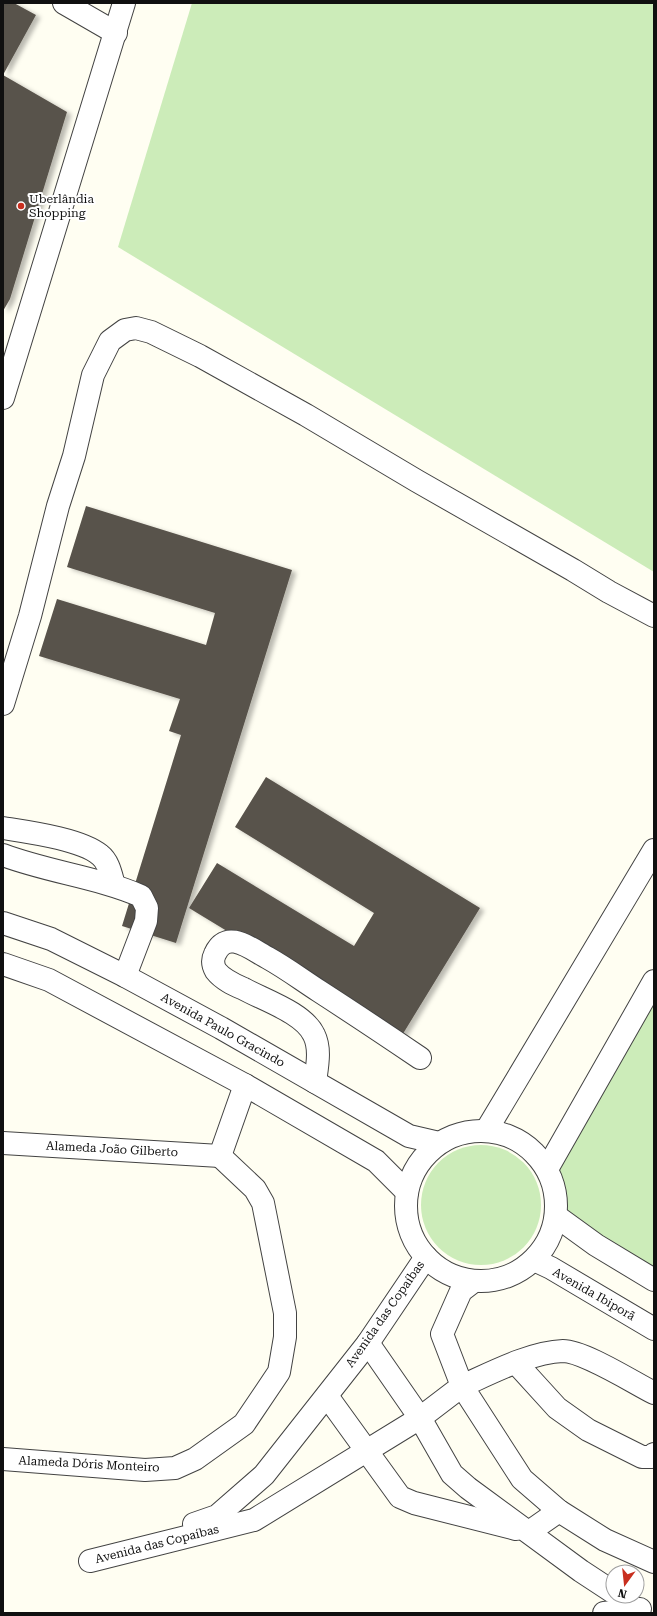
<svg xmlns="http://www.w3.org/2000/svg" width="657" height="1616" viewBox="0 0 657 1616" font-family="'Roboto Serif',serif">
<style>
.green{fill:#ccecb9}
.building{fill:#59534b;filter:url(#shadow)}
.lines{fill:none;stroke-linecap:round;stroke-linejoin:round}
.minor-casing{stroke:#434343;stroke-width:24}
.minor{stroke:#fff;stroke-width:22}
.poi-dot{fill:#c82f1f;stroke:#fff;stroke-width:1.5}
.labels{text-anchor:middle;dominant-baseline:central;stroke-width:4;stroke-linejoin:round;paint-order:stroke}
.poi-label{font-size:12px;fill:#101010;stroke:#fff;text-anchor:start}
.street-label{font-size:12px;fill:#101010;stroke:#fff}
</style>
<defs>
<filter id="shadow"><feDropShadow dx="4.5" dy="2.5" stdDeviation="2" flood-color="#0004"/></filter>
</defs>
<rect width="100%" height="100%" fill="#fffef2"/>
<g class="green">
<path d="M 192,3 L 650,3 L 654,5 L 654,572 L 118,247 Z"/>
<path d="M 654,981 L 654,1265 L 651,1278 L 556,1216 L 547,1169 Z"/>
<circle cx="481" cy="1205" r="60"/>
</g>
<g class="building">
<path d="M 3,3 L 14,3 L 36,15 L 3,75 L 67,112 L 10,299 L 3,311 Z"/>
<path d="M 86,506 L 292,570 L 176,943 L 122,926 L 181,735 L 169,731 L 180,699 L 39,656 L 57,599 L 206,645 L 215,613 L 67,567 Z"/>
<path d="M 266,777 L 480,908 L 401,1037 L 189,908 L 217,863 L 354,946 L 374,913 L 235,827 Z"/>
</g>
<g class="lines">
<defs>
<g id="minor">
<path d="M 64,3 L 116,33"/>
<path d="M 3,398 L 124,3"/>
<path d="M 3,704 L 30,616 L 58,506 L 74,456 L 93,375 L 110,341 L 125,330 L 136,328 L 151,332 L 200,356 L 306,415 L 417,481 L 573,570 L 609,592 L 654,616"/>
<path d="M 3,828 C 28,832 81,839 100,855 C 109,862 111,875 114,885"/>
<path d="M 3,855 C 48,872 97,877 141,896 L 147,908 L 146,921 L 125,976"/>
<path d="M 3,923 L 51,939 L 125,976 L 221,1028 L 409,1136 L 439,1143"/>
<path d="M 3,964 L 49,980 L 245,1085 L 376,1161 L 407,1192"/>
<path d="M 315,1082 C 317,1067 321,1049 314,1035 C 304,1013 264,1000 244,989 C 235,985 223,980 216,971 C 213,966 212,960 215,954 C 227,928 251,949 268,958 C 286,968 302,980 319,991 C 353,1013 386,1035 420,1058"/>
<path d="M 486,1131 L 654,850"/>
<circle cx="481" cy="1206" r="75"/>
<path d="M 3,1143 L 220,1156"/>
<path d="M 220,1156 L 245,1085"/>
<path d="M 547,1169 L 654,981"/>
<path d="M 556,1216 L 596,1245 L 654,1280"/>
<path d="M 534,1260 L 551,1268 L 654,1329"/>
<path d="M 368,1343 L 420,1418 L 452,1474 L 468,1488 L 581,1571 L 613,1592"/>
<path d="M 516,1363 L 557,1408 L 588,1430 L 642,1457 L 652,1457 L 654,1454"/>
<path d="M 654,1393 C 634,1383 584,1351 563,1351 C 531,1352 491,1373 462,1386 L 522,1479 L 559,1511 L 605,1540 L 654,1562"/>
<path d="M 327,1396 L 400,1497 L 414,1503 L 516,1529"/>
<path d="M 3,1459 L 145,1470 L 175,1468 L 195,1459 L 244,1424 L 279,1372 L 285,1337 L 285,1313 L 263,1203 L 255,1189 L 220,1156"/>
<path d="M 194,1524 L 217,1516 L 264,1475 L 368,1343 L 426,1257"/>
<path d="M 529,1532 L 559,1511"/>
<path d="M 90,1561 L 254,1520 L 420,1418 L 462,1386 L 442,1334 L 461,1291 L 474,1281"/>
<path d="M 604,1613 L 640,1609"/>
</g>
</defs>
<use href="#minor" class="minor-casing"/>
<use href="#minor" class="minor"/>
</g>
<circle class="poi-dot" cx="21" cy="206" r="4"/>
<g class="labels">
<g class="poi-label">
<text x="29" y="199">Uberlândia<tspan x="29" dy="14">Shopping</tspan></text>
</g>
<g class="street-label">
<text transform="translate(223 1030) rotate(29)">Avenida Paulo Gracindo</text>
<text transform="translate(112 1149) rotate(3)">Alameda João Gilberto</text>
<text transform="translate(594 1294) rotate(30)">Avenida Ibiporã</text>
<text transform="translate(385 1314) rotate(-55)">Avenida das Copaíbas</text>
<text transform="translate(89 1464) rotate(3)">Alameda Dóris Monteiro</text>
<text transform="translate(157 1544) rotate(-14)">Avenida das Copaíbas</text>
</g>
</g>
<rect width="657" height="1616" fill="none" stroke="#101010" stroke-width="8"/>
<g transform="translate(625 1584) rotate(195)"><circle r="19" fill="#ffffff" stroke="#9f9f9f"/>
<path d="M0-3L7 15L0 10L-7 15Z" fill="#c82f1f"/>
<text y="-6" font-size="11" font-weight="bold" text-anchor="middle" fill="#101010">N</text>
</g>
</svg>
